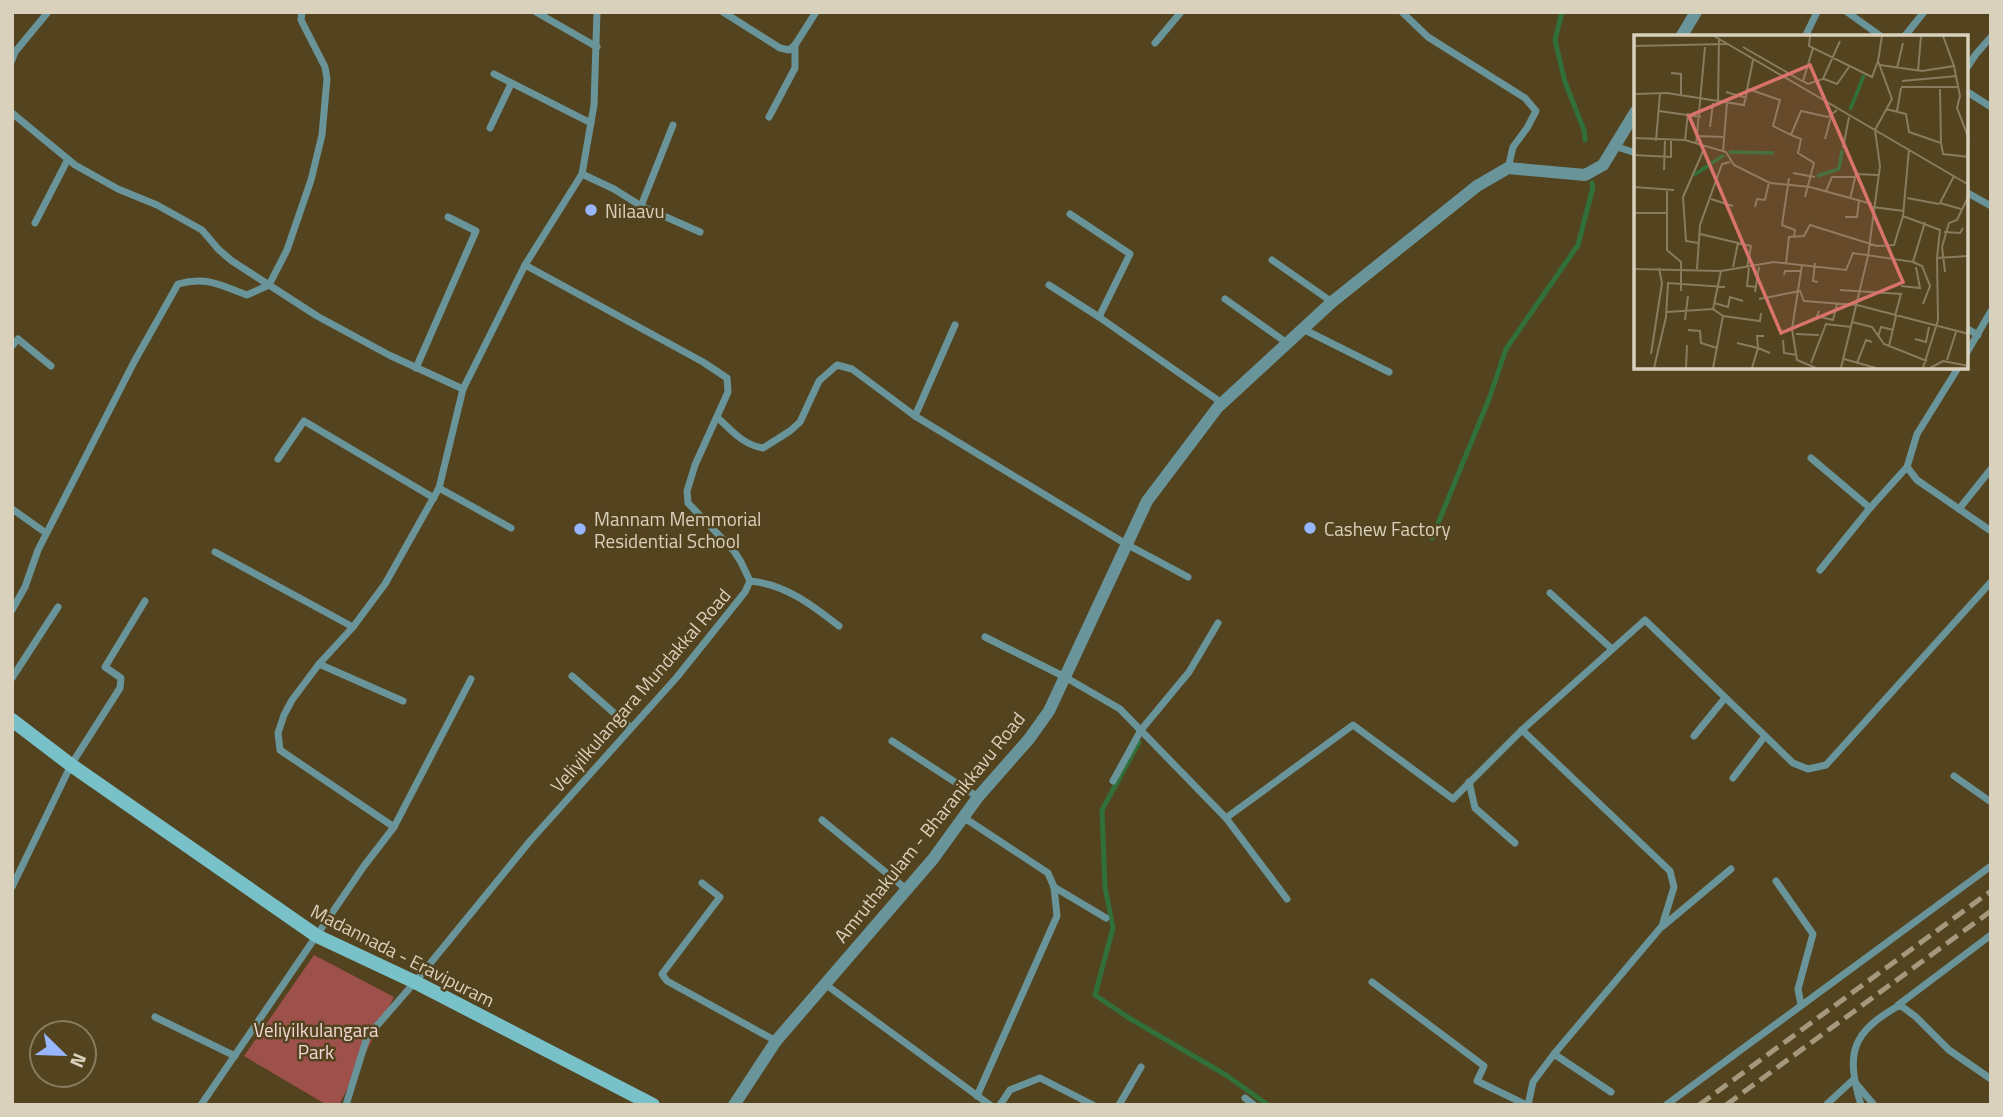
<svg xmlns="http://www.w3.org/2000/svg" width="2003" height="1117" viewBox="0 0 2003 1117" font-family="'Titillium Web',sans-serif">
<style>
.green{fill:#9e504a}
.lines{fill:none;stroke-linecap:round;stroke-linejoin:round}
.stream{stroke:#327039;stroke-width:5}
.minor{stroke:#69959a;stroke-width:7}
.tertiary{stroke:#69959a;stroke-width:12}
.secondary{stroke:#79c1c9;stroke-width:14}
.rail{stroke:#a4987d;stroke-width:5;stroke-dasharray:14 7;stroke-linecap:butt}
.poi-dot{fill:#97b6fd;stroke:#53431f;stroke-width:2.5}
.labels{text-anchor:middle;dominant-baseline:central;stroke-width:5;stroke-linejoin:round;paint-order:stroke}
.poi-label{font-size:19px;fill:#dad1bd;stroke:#53431f;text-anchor:start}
.street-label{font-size:19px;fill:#dad1bd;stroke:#53431f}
.park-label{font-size:19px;fill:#f0d7d4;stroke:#53431f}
.inset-river{fill:none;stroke:#327039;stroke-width:3.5}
.inset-road{fill:none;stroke:#897c5e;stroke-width:2}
.view{fill:#d8746b;fill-opacity:0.15;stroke:#d8746b;stroke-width:3.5}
.inset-edge{fill:none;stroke:#dad1bd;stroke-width:3.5}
</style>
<rect width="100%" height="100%" fill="#53431f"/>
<path class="green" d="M 314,955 L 394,997 L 339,1105 L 327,1105 L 244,1056 Z"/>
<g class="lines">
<g class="stream">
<path d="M 1562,12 L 1555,40 L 1565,82 L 1584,130 L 1585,140"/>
<path d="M 1432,538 L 1489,399 L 1506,349 L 1578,245 L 1593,187 L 1592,183"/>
<path d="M 1139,742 L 1102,810 L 1105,887 L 1113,928 L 1095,995 L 1129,1018 L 1226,1075 L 1268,1105"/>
</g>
<g class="minor">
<path d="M 536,12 L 597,47"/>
<path d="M 723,12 L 780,48 L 789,50 L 795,45 L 816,12"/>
<path d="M 1402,12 L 1428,37 L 1525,98 L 1536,111 L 1527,128 L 1513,147 L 1508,168"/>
<path d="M 1847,12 L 1882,37"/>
<path d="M 1805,37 L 1817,12"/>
<path d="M 1904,37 L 1924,12"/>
<path d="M 1155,43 L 1181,12"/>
<path d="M 12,60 L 15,52 L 48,12"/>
<path d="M 1966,69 L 1976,54 L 1991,37"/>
<path d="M 494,74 L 591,123"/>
<path d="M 1966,91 L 1991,107"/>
<path d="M 12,113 L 75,165 L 118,189 L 157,205 L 202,230 L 219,250 L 232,261 L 317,316 L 389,355 L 463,389"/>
<path d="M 769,117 L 795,68 L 795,45"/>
<path d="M 490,128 L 511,84"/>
<path d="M 1614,146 L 1636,153"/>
<path d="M 582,174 L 614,189 L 641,206 L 700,232"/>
<path d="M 1966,192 L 1991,206"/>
<path d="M 641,206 L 673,125"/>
<path d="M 1070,214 L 1130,254 L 1099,317 L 1222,403"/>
<path d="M 35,223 L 68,159"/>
<path d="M 1272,260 L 1332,302"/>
<path d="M 1049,285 L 1099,317"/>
<path d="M 1225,299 L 1287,343"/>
<path d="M 1966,328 L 1978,335"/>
<path d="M 1303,329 L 1389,372"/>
<path d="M 12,346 L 18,339 L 51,366"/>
<path d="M 1966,354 L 1991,311"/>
<path d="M 416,368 L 476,231 L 448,217"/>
<path d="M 1958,368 L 1917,434 L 1907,467 L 1917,480 L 1991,531"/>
<path d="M 915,416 L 955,325"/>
<path d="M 717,417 C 731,430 743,445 763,448 L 790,431 L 800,422 L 819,381 L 837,365 L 852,369 L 915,416 L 1126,544 L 1188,577"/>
<path d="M 1811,458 L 1870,508"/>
<path d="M 278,459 L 304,421 L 434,498"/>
<path d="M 439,488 L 511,528"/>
<path d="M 12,509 L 46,533"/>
<path d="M 1959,509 L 1991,469"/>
<path d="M 215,552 L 353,627"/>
<path d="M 1820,570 L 1870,508 L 1907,467"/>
<path d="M 750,581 C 785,584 812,605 839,626"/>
<path d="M 1550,593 L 1612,649"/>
<path d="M 12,610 L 25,587 L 38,550 L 134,362 L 178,284 C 206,276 220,285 247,295 L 269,285 L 287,250 L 311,180 L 322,135 L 327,79 L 325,67 L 301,20 L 302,12"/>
<path d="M 985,637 L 1065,677 L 1120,709 L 1226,818 L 1353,725 L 1453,799 L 1522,730"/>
<path d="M 319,664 L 403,701"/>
<path d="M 572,676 L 631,728"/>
<path d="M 12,678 L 58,607"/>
<path d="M 1694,736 L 1725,698"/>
<path d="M 892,741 L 978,797"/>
<path d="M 1954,776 L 1991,802"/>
<path d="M 1733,778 L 1765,736"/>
<path d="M 1113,781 L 1141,730 L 1189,672 L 1218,623"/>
<path d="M 1469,782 L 1475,808 L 1515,843"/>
<path d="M 963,817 L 1048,873 L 1054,887 L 1057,916 L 977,1096"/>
<path d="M 1226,818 L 1287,899"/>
<path d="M 822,820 L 906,889"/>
<path d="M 394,827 L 471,679"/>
<path d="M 1776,881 L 1813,934 L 1798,989 L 1801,1005"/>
<path d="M 702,883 L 720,897 L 662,974 L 667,981 L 776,1041"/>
<path d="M 12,887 L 71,765 L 120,688 L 121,678 L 105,667 L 145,601"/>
<path d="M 1054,887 L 1106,918"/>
<path d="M 1663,926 L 1731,869"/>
<path d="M 1372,982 L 1484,1066 L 1477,1081 L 1527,1105"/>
<path d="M 825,984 L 990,1105"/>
<path d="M 1898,1005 L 1991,935"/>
<path d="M 155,1017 L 235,1056"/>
<path d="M 1554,1054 L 1611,1092"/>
<path d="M 1245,1098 L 1254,1105"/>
<path d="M 1827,1104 L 1853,1080 L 1874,1105"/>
<path d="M 201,1105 L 364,866 L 394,827 L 280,750 L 278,733 L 284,715 L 292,700 L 319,664 L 353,627 L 385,584 L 439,488 L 463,389 L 525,265 L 582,174 L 594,105 L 597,12"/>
<path d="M 346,1105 L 367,1037 L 415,982 L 530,841 L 677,677 L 745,592 L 750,581 L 741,562 L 734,551 L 688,503 L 687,491 L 695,465 L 728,392 L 727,378 L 703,362 L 525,265"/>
<path d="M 1000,1105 L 1010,1090 L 1040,1078 L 1093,1105"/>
<path d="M 1119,1105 L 1141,1067"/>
<path d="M 1528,1105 L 1533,1082 L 1554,1054 L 1662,926 L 1674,887 L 1670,871 L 1522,730 L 1645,620 L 1793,763 L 1808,769 L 1826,765 L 1991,582"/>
<path d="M 1666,1105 L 1991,866"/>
<path d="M 1861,1105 C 1845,1052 1852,1032 1900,1005 L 1916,1017 L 1949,1050 L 1991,1079"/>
</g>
<g class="tertiary">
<path d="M 1681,37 L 1696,12"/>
<path d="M 734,1105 L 776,1041 L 933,859 L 978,797 L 1029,739 L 1049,711 L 1147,501 L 1218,407 L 1332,302 L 1477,186 L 1508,168 L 1585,175 L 1603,165 L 1636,111"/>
</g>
<path class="secondary" d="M 12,720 L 71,765 L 317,936 L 415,982 L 653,1105"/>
<g class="rail">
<path d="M 1699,1105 L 1991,891"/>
<path d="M 1726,1105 L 1991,911"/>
</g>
</g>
<g class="poi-dot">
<circle cx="591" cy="210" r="7"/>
<circle cx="1310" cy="528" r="7"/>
<circle cx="580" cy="529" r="7"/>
</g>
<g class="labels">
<g class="poi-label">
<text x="605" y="210">Nilaavu</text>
<text x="594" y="518">Mannam Memmorial<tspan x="594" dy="22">Residential School</tspan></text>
<text x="1324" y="528">Cashew Factory</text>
</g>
<g class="street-label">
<text transform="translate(640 690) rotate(-49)">Veliyilkulangara Mundakkal Road</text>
<text transform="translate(929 827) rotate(-51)">Amruthakulam - Bharanikkavu Road</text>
<text transform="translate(403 955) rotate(27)">Madannada - Eravipuram</text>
</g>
<g class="park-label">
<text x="316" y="1029">Veliyilkulangara<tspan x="316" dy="22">Park</tspan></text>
</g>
</g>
<g transform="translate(1634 35)">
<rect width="334" height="334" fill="#53431f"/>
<path class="inset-river" d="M 216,75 L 230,40M 95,117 L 140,118M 60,140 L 90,120M 183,141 L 205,134 L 208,115"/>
<path class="inset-road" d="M 80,1 L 335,150M 176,1 L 175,11 L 238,42 L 244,26M 309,1 L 320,31 L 326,61 L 323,73 L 335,104M 0,11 L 92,9M 109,12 L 168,46M 179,13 L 169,46 L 174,49 L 189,44 L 206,6M 246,30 L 288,36 L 320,31M 263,33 L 269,8M 284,36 L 287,1M 37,38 L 47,39 L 47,60M 190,44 L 203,49 L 215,32M 268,46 L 323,41M 267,52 L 324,52M 114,54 L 146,65 L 139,91 L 157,100 L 167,76 L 194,82 L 203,75M 306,54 L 307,108M 92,57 L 113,63M 0,59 L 33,58 L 110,70 L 119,25M 84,68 L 85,4M 252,74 L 272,79 L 275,97 L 307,108 L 309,119 L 335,122M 25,76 L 67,82M 263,76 L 267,53M 76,92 L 79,68M 157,100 L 167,104 L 164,118 L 180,128 L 171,162M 63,101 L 89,102M 0,103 L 51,105 L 92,117 L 100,130 L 136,148 L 176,152 L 238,169M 191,104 L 197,82M 51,105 L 54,78M 22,106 L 26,58M 62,110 L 71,12M 209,113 L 215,82M 275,114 L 269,181 L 306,195 L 303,223 L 335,221M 89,117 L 93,68M 0,120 L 37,122 L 37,106M 30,135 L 31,106M 159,138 L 181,142M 320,141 L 306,168 L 327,174M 155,143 L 148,190 L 161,195 L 160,202M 0,152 L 40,155M 33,156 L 33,215 L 47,227 L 47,256M 192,156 L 198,142 L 221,142M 273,163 L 305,169M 77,164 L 99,171M 216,164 L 222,139 L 244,140M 121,172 L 123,164 L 131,165 L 135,147M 238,172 L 270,176M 0,178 L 33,178M 211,182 L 223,182 L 225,166M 310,197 L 326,198 L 329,193M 66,199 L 117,211 L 113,233M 64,208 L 52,206 L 49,162 L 70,114M 279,227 L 288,231 L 296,251 L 289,269M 181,228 L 179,246 L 184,247M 152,229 L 155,202 L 170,201 L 176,190 L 243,211 L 260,210 L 269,181M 168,230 L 158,294 L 163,325 L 182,333M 99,232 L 104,208M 115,233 L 113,251 L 123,252M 0,234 L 87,236 L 140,227 L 212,235 L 219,218 L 279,227 L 291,187M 63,234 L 66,190 L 88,129 L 96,127M 311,237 L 308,212 L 315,188 L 323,185 L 335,160M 150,240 L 151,236 L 168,236M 267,251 L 286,253 L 282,232M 206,255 L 267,259 L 261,281M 121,257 L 125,232M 125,264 L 166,256 L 170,266 L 223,270 L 335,299M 80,268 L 94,272 L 96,262 L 109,266M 185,276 L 183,281 L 199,285 L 203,269M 33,277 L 79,274M 89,281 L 126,286 L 127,278M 51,285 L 54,261M 218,287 L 238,292 L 250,309 L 293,326M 54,295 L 66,296 L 67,308 L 83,313M 162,299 L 185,300M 130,301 L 123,301 L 124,313 L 136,318M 244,302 L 247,292 L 259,295M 281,304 L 292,307 L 295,292M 149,305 L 150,318 L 163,320M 103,308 L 124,313 L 118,333M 255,311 L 262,281M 17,319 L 28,248 L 25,233M 210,324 L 242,333M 313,325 L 322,297M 177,328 L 192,289 L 217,292M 223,328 L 232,305 L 238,307M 20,333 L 32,282 L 34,248 L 91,252M 52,333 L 53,310M 79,333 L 89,281 L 79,274 L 87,236M 207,333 L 234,221 L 246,131 L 241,95 L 258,64 L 244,26 L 248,1M 289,333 L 304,285 L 303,223M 296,333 L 309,326 L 335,331"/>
<path class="view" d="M 176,30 L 269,247 L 147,298 L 55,81 Z"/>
<rect width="334" height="334" class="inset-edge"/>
</g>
<rect width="2003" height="1117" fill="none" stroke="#dad1bd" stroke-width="28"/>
<g transform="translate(63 1054) rotate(113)"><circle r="33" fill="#53431f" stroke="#897c5e" stroke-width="2"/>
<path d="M0-5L12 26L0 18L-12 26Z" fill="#97b6fd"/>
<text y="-10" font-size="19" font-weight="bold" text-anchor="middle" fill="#dad1bd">N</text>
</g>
</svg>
